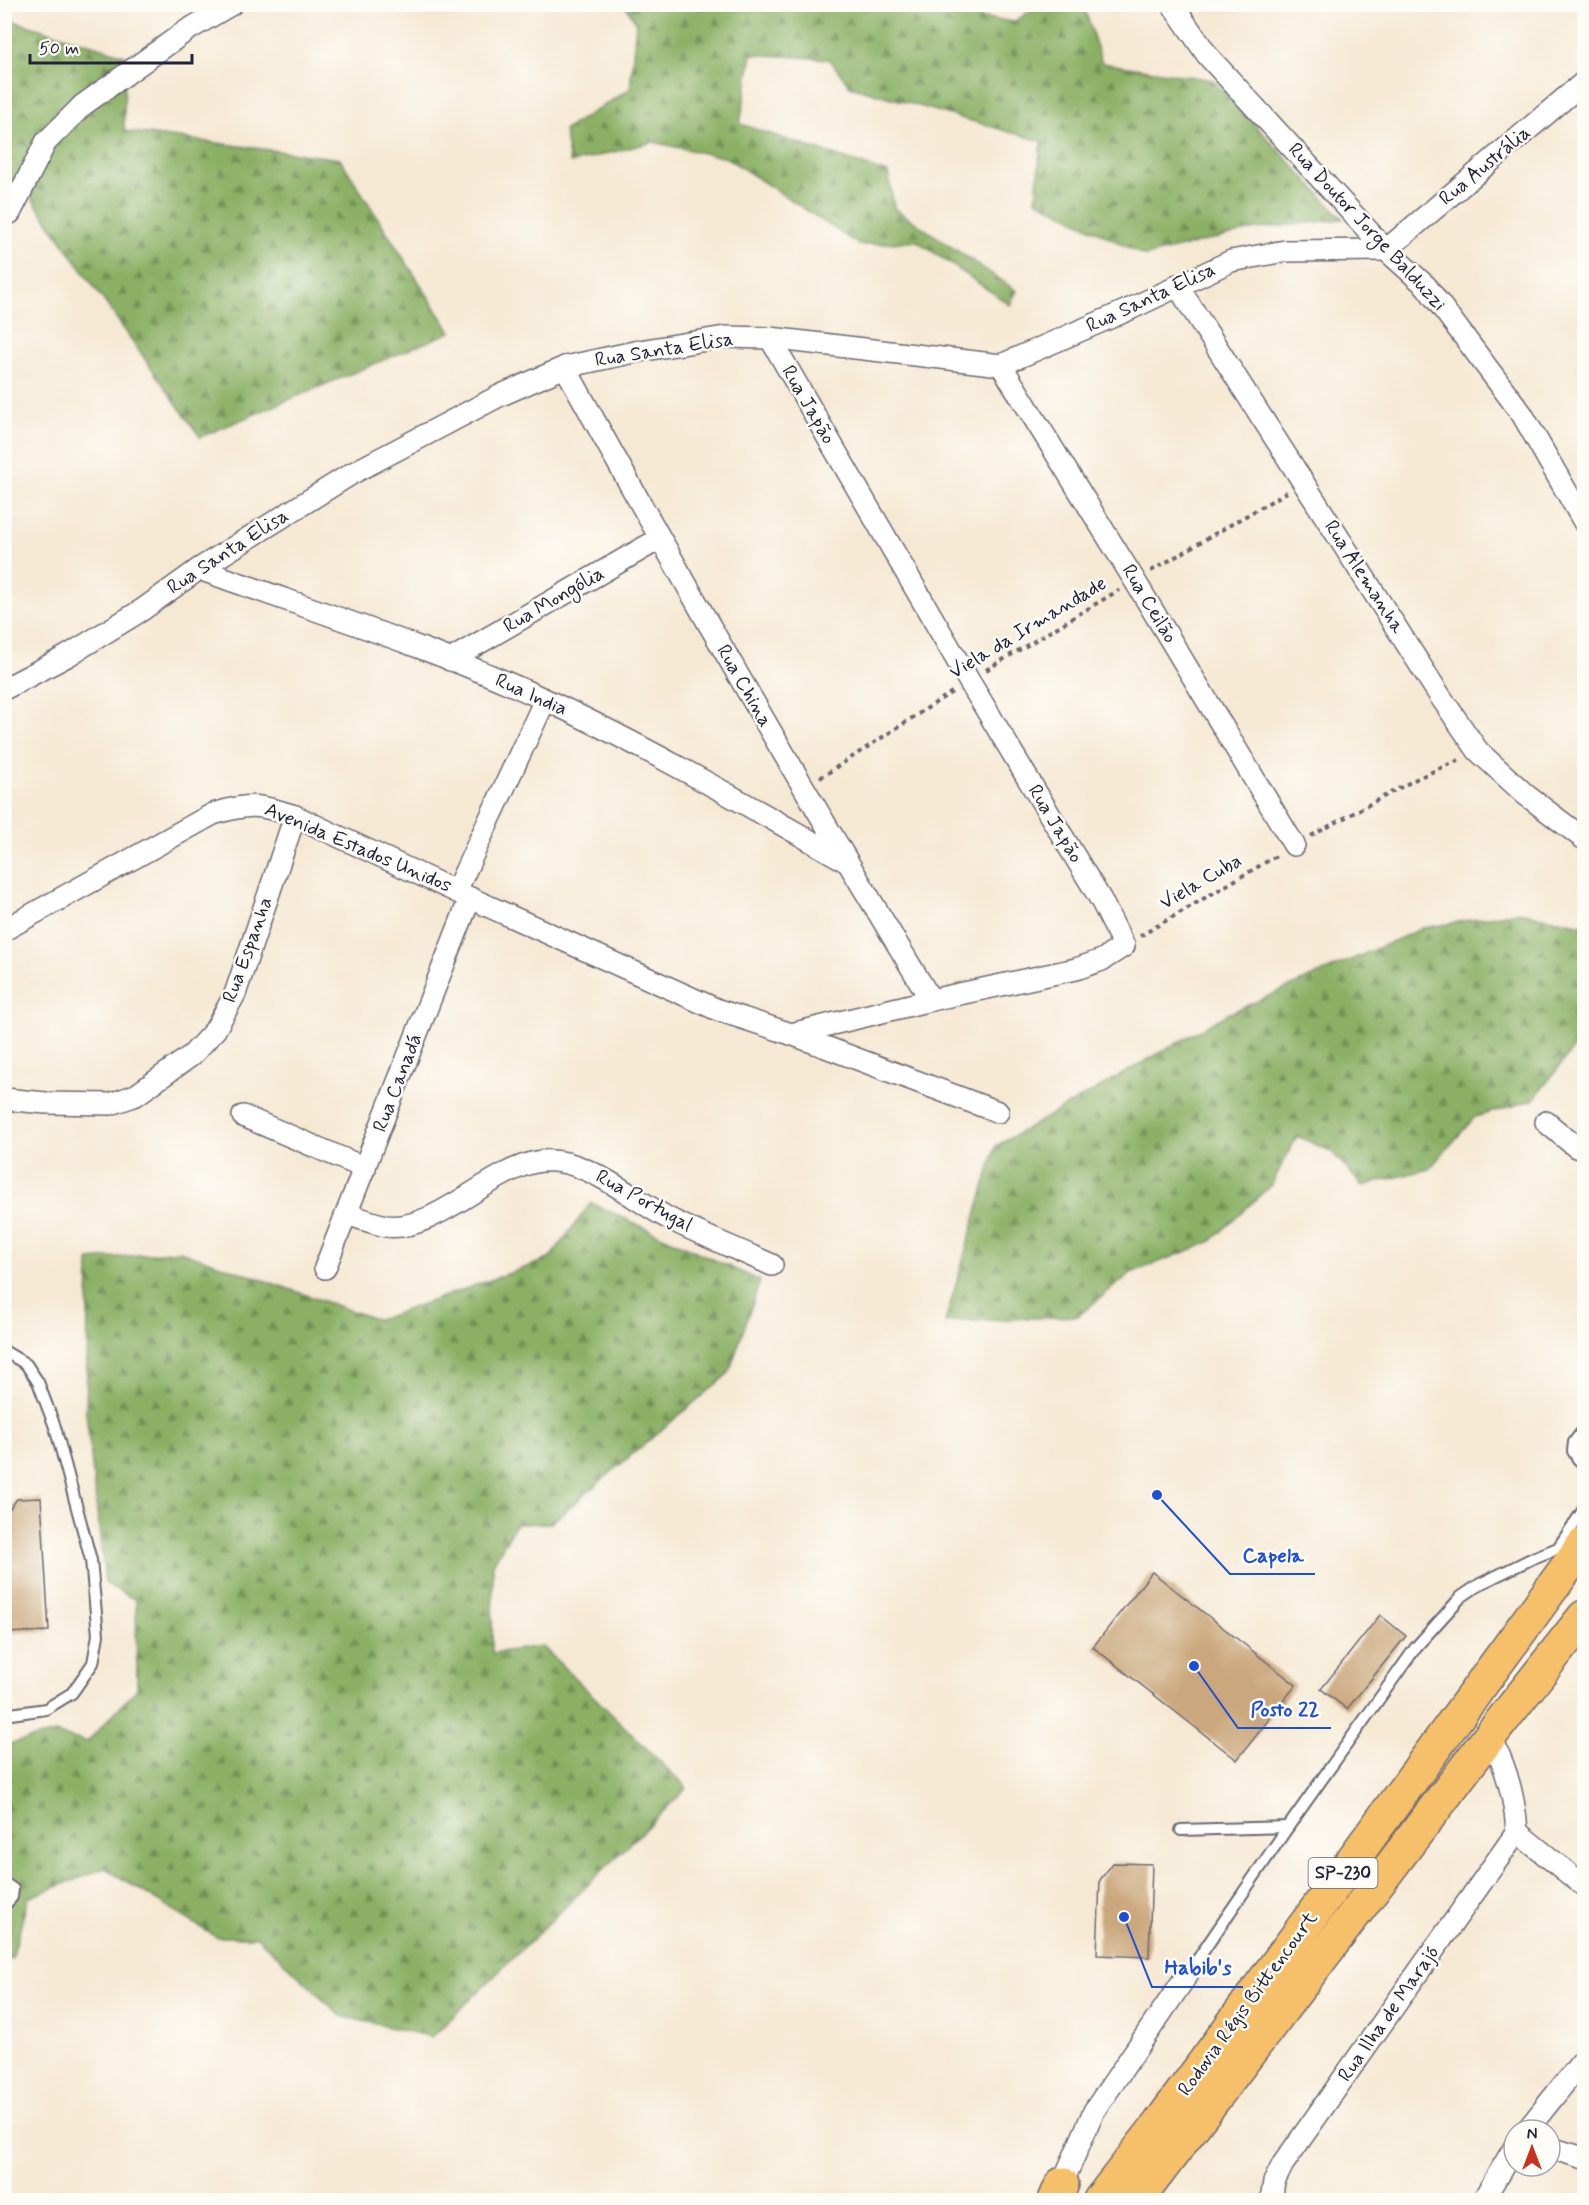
<svg xmlns="http://www.w3.org/2000/svg" width="1589" height="2205" viewBox="0 0 1589 2205" font-family="Mynerve,sans-serif">
<style>
.forest{fill:url(#forest-firs);stroke:#566950;stroke-width:1.5}
.building{fill:#caa77b}
.lines{fill:none;stroke-linecap:round;stroke-linejoin:round}
.service-casing{stroke:#6c6871;stroke-width:14}
.minor-casing{stroke:#6c6871;stroke-width:24}
.motorway-casing{stroke:#6c6871;stroke-width:36}
.path{stroke:#6c6871;stroke-width:4;stroke-dasharray:4.5 4.5;stroke-linecap:butt}
.service{stroke:#fff;stroke-width:10}
.minor{stroke:#fff;stroke-width:21}
.motorway{stroke:#f6c06b;stroke-width:33}
.labels{text-anchor:middle;dominant-baseline:central;stroke-width:5;stroke-linejoin:round;paint-order:stroke}
.shield{fill:#fdfcf7;stroke:#646373;stroke-width:1.5}
.shield-label{font-size:18px;font-weight:bold;fill:#22223b}
.street-label{font-size:20px;fill:#22223b;stroke:#fdfcf7}
.leader{fill:none;stroke:#1d4ed8;stroke-width:2}
.callout-dot{fill:#1d4ed8;stroke:#fdfcf7;stroke-width:2}
.callout-label{font-size:21px;text-anchor:middle;font-weight:bold;fill:#1d4ed8;stroke:#fdfcf7;stroke-width:5;stroke-linejoin:round;paint-order:stroke}
</style>
<defs>
<pattern id="forest-firs" width="22" height="20" patternUnits="userSpaceOnUse" patternTransform="scale(1.5)"><rect width="22" height="20" fill="#8bb065"/><path d="M5 1l3.5 6h-7zM16 11l3.5 6h-7z" fill="#718f54"/></pattern>
</defs>
<rect width="100%" height="100%" fill="#fdfcf7"/>
<filter id="ink" filterUnits="userSpaceOnUse"><feTurbulence type="fractalNoise" baseFrequency=".0167" numOctaves="2"/><feDisplacementMap in="SourceGraphic" scale="12" xChannelSelector="R" yChannelSelector="G"/><feConvolveMatrix kernelMatrix="1 2 1 2 8 2 1 2 1" color-interpolation-filters="sRGB"/></filter>
<filter id="wash" filterUnits="userSpaceOnUse"><feTurbulence type="fractalNoise" baseFrequency=".008" numOctaves="4" result="noise"/><feDisplacementMap in="SourceGraphic" scale="24" xChannelSelector="R" yChannelSelector="G"/><feGaussianBlur stdDeviation="1.35" result="paint"/><feColorMatrix in="noise" values="0 0 0 0 0 0 0 0 0 0 0 0 0 0 0 0 0 1.4 0 .05"/><feComposite in="paint" operator="in"/></filter>
<g filter="url(#wash)">
<rect width="100%" height="100%" fill="#f6e9d4"/>
<g class="forest">
<path d="M 944,5 L 958,14 L 1014,22 L 1038,5 L 1059,5 L 1085,10 L 1102,63 L 1213,80 L 1343,219 L 1256,229 L 1145,256 L 1036,200 L 1041,141 L 850,86 L 829,59 L 752,54 L 740,124 L 888,173 L 894,208 L 1017,291 L 1010,305 L 917,241 L 859,245 L 727,158 L 653,142 L 570,163 L 564,130 L 630,89 L 636,22 L 625,5 Z"/>
<path d="M 4,18 L 125,55 L 124,131 L 340,159 L 451,332 L 200,437 L 28,193 L 5,186 Z"/>
<path d="M 1518,912 L 1584,925 L 1584,1035 L 1533,1100 L 1475,1117 L 1429,1169 L 1362,1186 L 1332,1152 L 1297,1136 L 1272,1184 L 1210,1242 L 1131,1273 L 1078,1316 L 945,1322 L 996,1146 L 1228,1014 L 1423,928 Z"/>
<path d="M 591,1203 L 760,1281 L 729,1373 L 551,1523 L 516,1524 L 493,1564 L 492,1653 L 542,1646 L 687,1788 L 432,2037 L 341,2016 L 257,1937 L 216,1937 L 105,1868 L 28,1898 L 12,1959 L 5,1960 L 4,1745 L 55,1733 L 87,1742 L 137,1689 L 136,1600 L 105,1583 L 86,1412 L 89,1260 L 180,1251 L 378,1320 L 549,1259 Z"/>
</g>
<g id="blocks">
<g class="building">
<path d="M 41,1498 L 49,1631 L 4,1633 L 4,1516 L 17,1499 Z"/>
<path d="M 1152,1572 L 1296,1685 L 1237,1760 L 1093,1647 Z"/>
<path d="M 1380,1615 L 1406,1636 L 1347,1709 L 1321,1689 Z"/>
<path d="M 1113,1863 L 1152,1864 L 1149,1957 L 1097,1955 L 1100,1880 Z"/>
</g>
</g>
</g>
<g filter="url(#ink)">
<use href="#blocks" fill-opacity="0" stroke="#6c6871" stroke-width="1.5"/>
<g class="lines">
<defs>
<g id="service">
<path d="M 4,1351 L 26,1364 L 38,1382 L 55,1427 L 91,1560 L 98,1635 L 93,1663 L 72,1693 L 46,1709 L 4,1715"/>
<path d="M 1584,1429 L 1574,1442 L 1573,1451 L 1578,1459 L 1584,1465"/>
<path d="M 1558,1548 L 1584,1509"/>
<path d="M 1181,1830 L 1288,1827"/>
<path d="M 4,1883 L 13,1889 L 12,1897 L 4,1906"/>
<path d="M 1187,1975 L 1288,1827 L 1416,1647 L 1461,1597 L 1480,1584 L 1533,1558 L 1573,1542"/>
</g>
<g id="minor">
<path d="M 1172,4 L 1208,56 L 1386,250 L 1426,286 L 1522,414 L 1584,522"/>
<path d="M 10,213 L 46,142 L 83,105 L 186,31 L 232,4"/>
<path d="M 1386,250 L 1584,82"/>
<path d="M 1177,285 L 1440,696 L 1478,751 L 1526,795 L 1584,839"/>
<path d="M 1001,365 L 1135,581 L 1294,845"/>
<path d="M 565,367 C 682,581 804,792 931,1000"/>
<path d="M 199,569 C 315,611 434,648 546,700 C 649,748 747,805 846,861"/>
<path d="M 450,660 L 659,539"/>
<path d="M 4,689 L 67,656 L 142,610 L 199,569 L 351,474 L 499,396 L 565,367 L 639,351 L 725,337 L 770,338 L 1001,365 L 1130,309 L 1231,261 L 1285,251 L 1386,250"/>
<path d="M 456,891 L 545,700"/>
<path d="M 4,930 L 213,814 C 250,803 259,804 295,816 L 470,898 L 718,1010 L 791,1034 L 931,1000 L 1076,969 L 1102,960 L 1124,946 L 1101,900 L 969,681 L 770,338"/>
<path d="M 791,1034 L 998,1112"/>
<path d="M 4,1099 L 46,1103 L 111,1104 L 136,1095 L 192,1055 L 215,1030 L 235,994 L 295,816"/>
<path d="M 243,1116 L 365,1168"/>
<path d="M 1546,1122 L 1576,1147 L 1584,1150"/>
<path d="M 347,1214 C 359,1218 373,1223 386,1226 C 433,1233 489,1171 536,1162 C 581,1153 630,1198 668,1218 C 701,1235 737,1249 772,1265"/>
<path d="M 325,1268 L 470,898"/>
<path d="M 1490,1736 C 1506,1766 1515,1798 1517,1832"/>
<path d="M 1517,1832 L 1584,1886"/>
<path d="M 1527,2130 L 1584,2059"/>
<path d="M 1550,2148 L 1584,2158"/>
<path d="M 1053,2194 L 1062,2184 L 1094,2111 L 1187,1975"/>
<path d="M 1271,2200 L 1274,2182 L 1283,2164 L 1517,1832"/>
<path d="M 1483,2200 L 1514,2148"/>
</g>
<g id="motorway">
<path d="M 1055,2200 L 1062,2184"/>
<path d="M 1100,2200 L 1160,2123 L 1584,1544"/>
<path d="M 1137,2200 L 1490,1736 L 1584,1617"/>
</g>
</defs>
<use href="#service" class="service-casing"/>
<use href="#minor" class="minor-casing"/>
<use href="#motorway" class="motorway-casing"/>
<g class="path">
<path d="M 1151,571 L 1287,492"/>
<path d="M 986,670 L 1119,590"/>
<path d="M 820,778 L 952,692"/>
<path d="M 1311,836 L 1418,778 L 1459,760"/>
<path d="M 1140,936 L 1278,855"/>
</g>
<use href="#service" class="service"/>
<use href="#minor" class="minor"/>
<use href="#motorway" class="motorway"/>
</g>
</g>
<g class="labels">
<rect class="shield" x="1308.5" y="1858" width="69" height="30" rx="4.5"/>
<g class="shield-label">
<text x="1343" y="1873">SP-230</text>
</g>
<g class="street-label">
<text transform="translate(1485 166) rotate(-40)">Rua Austrália</text>
<text transform="translate(1367 227) rotate(47)">Rua Doutor Jorge Balduzzi</text>
<text transform="translate(1151 298) rotate(-25)">Rua Santa Elisa</text>
<text transform="translate(664 350) rotate(-9)">Rua Santa Elisa</text>
<text transform="translate(808 405) rotate(60)">Rua Japão</text>
<text transform="translate(228 552) rotate(-33)">Rua Santa Elisa</text>
<text transform="translate(1364 577) rotate(57)">Rua Alemanha</text>
<text transform="translate(554 600) rotate(-30)">Rua Mongólia</text>
<text transform="translate(1149 604) rotate(59)">Rua Ceilão</text>
<text transform="translate(1028 628) rotate(-31)">Viela da Irmandade</text>
<text transform="translate(744 686) rotate(60)">Rua China</text>
<text transform="translate(531 695) rotate(24)">Rua India</text>
<text transform="translate(1055 824) rotate(59)">Rua Japão</text>
<text transform="translate(358 848) rotate(23)">Avenida Estados Unidos</text>
<text transform="translate(1201 882) rotate(-30)">Viela Cuba</text>
<text transform="translate(248 950) rotate(-70)">Rua Espanha</text>
<text transform="translate(398 1083) rotate(-69)">Rua Canadá</text>
<text transform="translate(644 1201) rotate(29)">Rua Portugal</text>
<text transform="translate(1248 2004) rotate(-54)">Rodovia Régis Bittencourt</text>
<text transform="translate(1389 2014) rotate(-55)">Rua Ilha de Marajó</text>
</g>
</g>
<path class="leader" d="M1157 1495L1230 1574H1315M1194 1666L1238 1728H1331M1124 1917L1152 1987H1243"/>
<g class="callout-dot">
<circle cx="1157" cy="1495" r="6"/>
<circle cx="1194" cy="1666" r="6"/>
<circle cx="1124" cy="1917" r="6"/>
</g>
<g class="callout-label">
<text x="1273" y="1562">Capela</text>
<text x="1285" y="1716">Posto 22</text>
<text x="1198" y="1974">Habib's</text>
</g>
<rect width="1589" height="2205" fill="none" stroke="#fdfcf7" stroke-width="24"/>
<g transform="translate(1532 2148)"><circle r="28" fill="#fdfcf7" stroke="#a5a5ac" stroke-width="1.5"/>
<path d="M0-4.5L10 22L0 15L-10 22Z" fill="#c8321e"/>
<text y="-9" font-size="16" font-weight="bold" text-anchor="middle" fill="#22223b">N</text>
</g>
<path d="M30 54v9h162v-9" fill="none" stroke="#22223b" stroke-width="3"/>
<text x="39" y="54" font-size="18" fill="#22223b" stroke="#fdfcf7" stroke-width="4.5" paint-order="stroke">50 m</text>
</svg>
